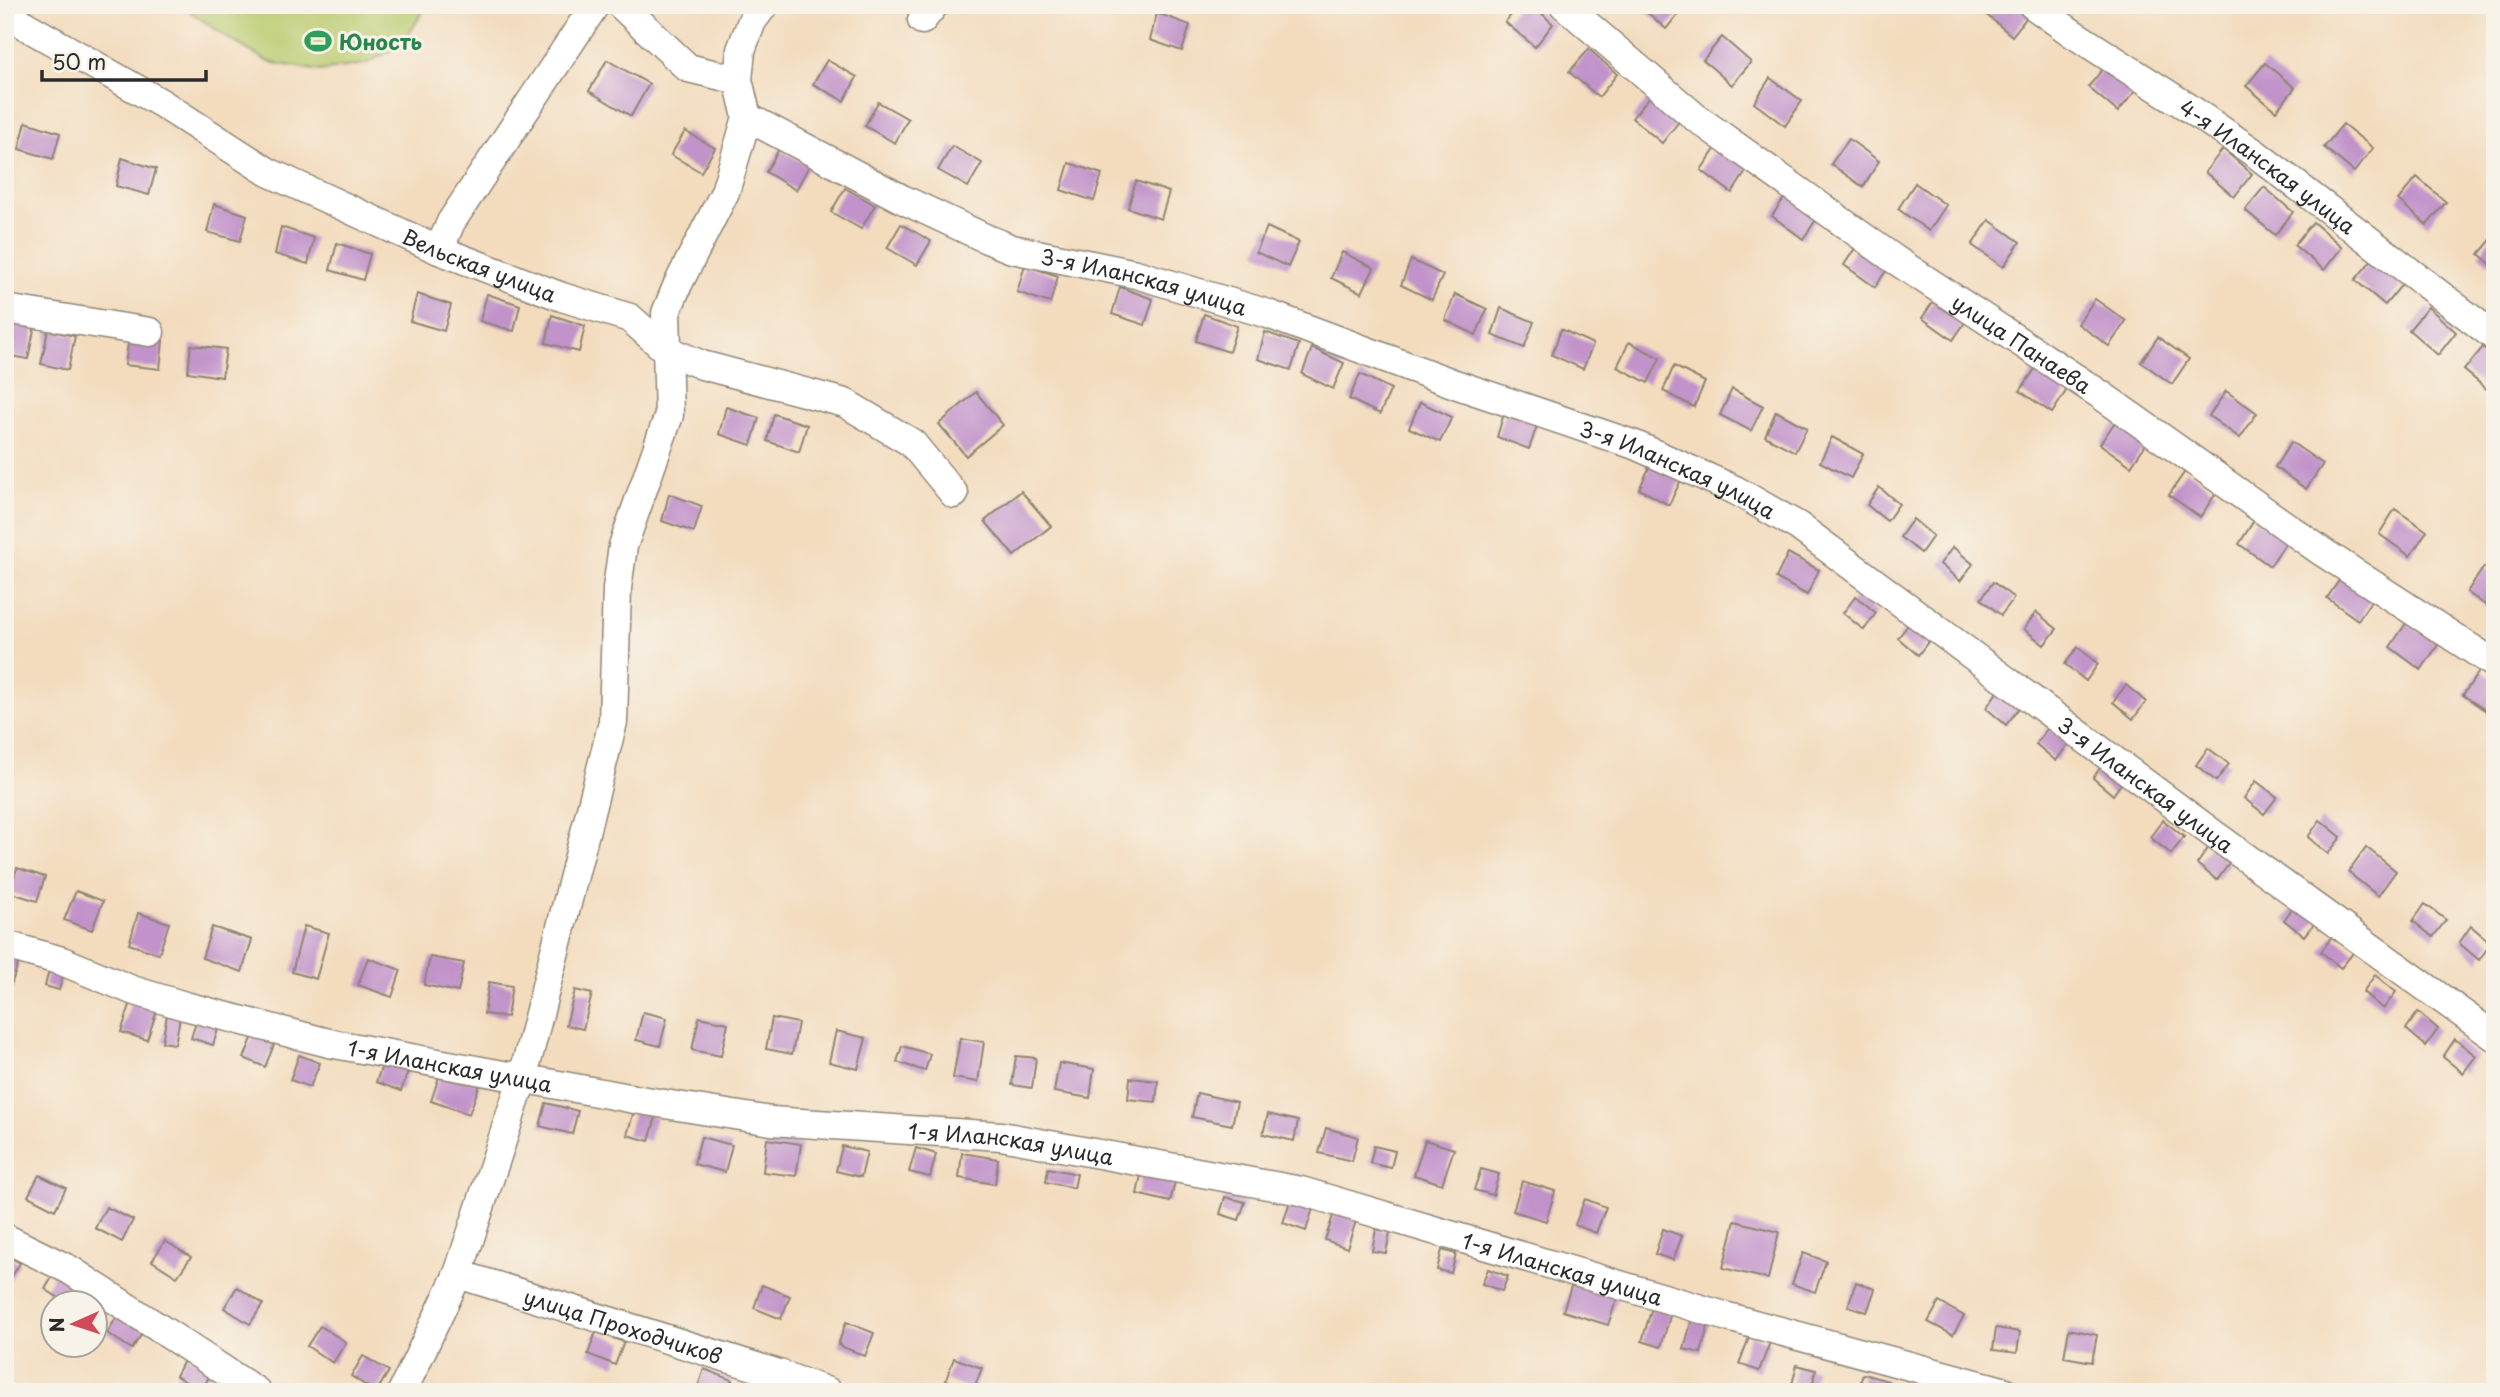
<svg xmlns="http://www.w3.org/2000/svg" width="2500" height="1397" viewBox="0 0 2500 1397" font-family="'Playpen Sans',sans-serif">
<style>
.green{fill:#b9cb6e;stroke:#727b4c;stroke-width:2}
.building{fill:#c193ca}
.lines{fill:none;stroke-linecap:round;stroke-linejoin:round}
.minor-casing{stroke:#8f8474;stroke-width:31}
.minor{stroke:#fff;stroke-width:28}
.labels{text-anchor:middle;dominant-baseline:central;stroke-width:6;stroke-linejoin:round;paint-order:stroke}
.leisure-label{font-size:21px;font-weight:bold;fill:#27864d;stroke:#f7f3e8;text-anchor:start}
.street-label{font-size:21px;fill:#2b2b2b;stroke:#f7f3e8}
</style>
<rect width="100%" height="100%" fill="#f7f3e8"/>
<filter id="ink" filterUnits="userSpaceOnUse"><feTurbulence type="fractalNoise" baseFrequency=".0143" numOctaves="2"/><feDisplacementMap in="SourceGraphic" scale="14" xChannelSelector="R" yChannelSelector="G"/><feConvolveMatrix kernelMatrix="1 2 1 2 8 2 1 2 1" color-interpolation-filters="sRGB"/></filter>
<filter id="wash" filterUnits="userSpaceOnUse"><feTurbulence type="fractalNoise" baseFrequency=".00686" numOctaves="4" result="noise"/><feDisplacementMap in="SourceGraphic" scale="28" xChannelSelector="R" yChannelSelector="G"/><feGaussianBlur stdDeviation="1.57" result="paint"/><feColorMatrix in="noise" values="0 0 0 0 0 0 0 0 0 0 0 0 0 0 0 0 0 1.4 0 .05"/><feComposite in="paint" operator="in"/></filter>
<g filter="url(#wash)">
<rect width="100%" height="100%" fill="#f3dcbe"/>
<path class="green" d="M 181,5 L 427,5 L 402,45 L 365,64 L 320,71 L 269,62 L 226,37 Z"/>
<g id="blocks">
<g class="building">
<path d="M 1519,5 L 1533,5 L 1553,24 L 1535,47 L 1505,22 Z"/>
<path d="M 1639,5 L 1685,5 L 1666,29 Z"/>
<path d="M 1987,5 L 2021,5 L 2030,13 L 2012,36 L 1982,11 Z"/>
<path d="M 1157,13 L 1190,25 L 1182,51 L 1150,40 Z"/>
<path d="M 1722,37 L 1751,62 L 1732,85 L 1703,60 Z"/>
<path d="M 1589,49 L 1617,74 L 1599,97 L 1569,72 Z"/>
<path d="M 607,60 L 649,84 L 631,116 L 589,91 Z"/>
<path d="M 827,60 L 857,77 L 844,101 L 813,84 Z"/>
<path d="M 2265,63 L 2295,88 L 2276,111 L 2246,86 Z"/>
<path d="M 2107,64 L 2137,89 L 2118,112 L 2088,87 Z"/>
<path d="M 1770,78 L 1802,101 L 1785,126 L 1754,103 Z"/>
<path d="M 1652,94 L 1681,119 L 1662,143 L 1632,118 Z"/>
<path d="M 878,102 L 908,119 L 895,143 L 865,126 Z"/>
<path d="M 26,122 L 60,133 L 53,159 L 19,149 Z"/>
<path d="M 2343,124 L 2373,148 L 2354,172 L 2324,147 Z"/>
<path d="M 685,131 L 715,148 L 701,172 L 671,155 Z"/>
<path d="M 1849,139 L 1879,161 L 1863,187 L 1831,164 Z"/>
<path d="M 1718,145 L 1749,167 L 1732,193 L 1701,170 Z"/>
<path d="M 952,146 L 982,163 L 968,187 L 938,170 Z"/>
<path d="M 779,149 L 809,166 L 796,190 L 766,172 Z"/>
<path d="M 2223,149 L 2252,174 L 2234,197 L 2205,172 Z"/>
<path d="M 122,158 L 156,169 L 149,195 L 116,186 Z"/>
<path d="M 1069,163 L 1102,174 L 1094,201 L 1061,190 Z"/>
<path d="M 2417,177 L 2446,202 L 2427,225 L 2398,200 Z"/>
<path d="M 1136,181 L 1169,192 L 1161,219 L 1128,208 Z"/>
<path d="M 1915,183 L 1946,205 L 1929,231 L 1898,209 Z"/>
<path d="M 2264,187 L 2293,212 L 2275,235 L 2245,210 Z"/>
<path d="M 845,188 L 875,205 L 861,229 L 831,212 Z"/>
<path d="M 1789,191 L 1820,214 L 1803,239 L 1772,216 Z"/>
<path d="M 214,204 L 247,215 L 240,241 L 207,232 Z"/>
<path d="M 1989,220 L 2020,242 L 2003,267 L 1972,245 Z"/>
<path d="M 2313,222 L 2342,247 L 2324,270 L 2294,245 Z"/>
<path d="M 901,224 L 931,241 L 917,265 L 887,248 Z"/>
<path d="M 281,227 L 314,238 L 308,264 L 275,254 Z"/>
<path d="M 1267,227 L 1299,242 L 1288,267 L 1256,252 Z"/>
<path d="M 2495,235 L 2495,268 L 2479,254 Z"/>
<path d="M 1861,239 L 1892,262 L 1875,287 L 1844,265 Z"/>
<path d="M 337,243 L 370,254 L 363,280 L 330,270 Z"/>
<path d="M 1342,252 L 1374,268 L 1362,293 L 1331,278 Z"/>
<path d="M 2374,257 L 2404,282 L 2385,305 L 2355,280 Z"/>
<path d="M 1411,260 L 1443,275 L 1432,300 L 1401,285 Z"/>
<path d="M 1025,265 L 1058,276 L 1050,303 L 1017,292 Z"/>
<path d="M 1120,287 L 1153,299 L 1145,325 L 1112,314 Z"/>
<path d="M 1939,293 L 1970,315 L 1953,340 L 1922,318 Z"/>
<path d="M 417,294 L 451,305 L 444,331 L 410,321 Z"/>
<path d="M 487,294 L 520,305 L 514,331 L 480,321 Z"/>
<path d="M 1455,294 L 1487,309 L 1476,335 L 1445,320 Z"/>
<path d="M 2095,299 L 2126,321 L 2109,346 L 2078,324 Z"/>
<path d="M 2428,307 L 2456,332 L 2438,355 L 2409,330 Z"/>
<path d="M 1501,308 L 1534,322 L 1524,348 L 1492,335 Z"/>
<path d="M 1204,314 L 1237,326 L 1229,352 L 1196,341 Z"/>
<path d="M 552,315 L 585,326 L 579,352 L 546,343 Z"/>
<path d="M 8,320 L 35,325 L 28,359 L 5,355 Z"/>
<path d="M 1561,329 L 1593,344 L 1583,369 L 1552,355 Z"/>
<path d="M 48,330 L 75,336 L 68,370 L 41,364 Z"/>
<path d="M 1265,332 L 1299,344 L 1291,370 L 1258,359 Z"/>
<path d="M 129,337 L 163,341 L 160,369 L 125,365 Z"/>
<path d="M 2158,337 L 2189,359 L 2172,384 L 2141,362 Z"/>
<path d="M 1629,342 L 1660,358 L 1648,383 L 1617,367 Z"/>
<path d="M 191,345 L 226,349 L 222,377 L 188,372 Z"/>
<path d="M 2483,347 L 2495,357 L 2495,396 L 2464,370 Z"/>
<path d="M 1312,348 L 1344,363 L 1333,389 L 1302,374 Z"/>
<path d="M 1674,366 L 1705,382 L 1694,407 L 1663,391 Z"/>
<path d="M 2037,366 L 2068,388 L 2052,413 L 2020,391 Z"/>
<path d="M 1360,374 L 1391,389 L 1380,414 L 1349,399 Z"/>
<path d="M 1732,389 L 1763,406 L 1751,431 L 1720,415 Z"/>
<path d="M 2226,391 L 2257,413 L 2240,438 L 2209,416 Z"/>
<path d="M 976,392 L 1003,425 L 966,456 L 939,424 Z"/>
<path d="M 1420,402 L 1452,417 L 1440,442 L 1409,428 Z"/>
<path d="M 726,407 L 759,418 L 751,445 L 719,434 Z"/>
<path d="M 1505,410 L 1538,423 L 1529,449 L 1497,437 Z"/>
<path d="M 1776,411 L 1807,428 L 1795,452 L 1765,436 Z"/>
<path d="M 774,414 L 807,425 L 799,452 L 767,441 Z"/>
<path d="M 2117,419 L 2148,441 L 2131,466 L 2100,444 Z"/>
<path d="M 1832,437 L 1863,454 L 1851,478 L 1820,462 Z"/>
<path d="M 2291,442 L 2323,464 L 2306,489 L 2275,467 Z"/>
<path d="M 1651,464 L 1681,480 L 1669,505 L 1639,489 Z"/>
<path d="M 2186,470 L 2217,492 L 2200,517 L 2169,495 Z"/>
<path d="M 1879,487 L 1899,504 L 1887,521 L 1867,505 Z"/>
<path d="M 1021,491 L 1051,526 L 1014,556 L 985,521 Z"/>
<path d="M 669,494 L 702,506 L 694,532 L 662,521 Z"/>
<path d="M 2395,509 L 2427,531 L 2410,556 L 2379,534 Z"/>
<path d="M 1913,519 L 1933,536 L 1921,553 L 1900,537 Z"/>
<path d="M 2255,519 L 2287,541 L 2270,566 L 2239,544 Z"/>
<path d="M 1953,547 L 1973,564 L 1960,581 L 1940,564 Z"/>
<path d="M 1788,553 L 1819,570 L 1807,595 L 1776,578 Z"/>
<path d="M 2484,567 L 2495,575 L 2495,612 L 2467,592 Z"/>
<path d="M 2344,573 L 2375,595 L 2358,620 L 2327,598 Z"/>
<path d="M 1993,582 L 2014,598 L 2001,615 L 1981,599 Z"/>
<path d="M 1856,596 L 1876,613 L 1864,630 L 1843,613 Z"/>
<path d="M 2036,612 L 2057,629 L 2044,645 L 2024,629 Z"/>
<path d="M 1911,621 L 1931,638 L 1918,655 L 1898,638 Z"/>
<path d="M 2407,622 L 2438,645 L 2421,670 L 2390,647 Z"/>
<path d="M 2078,647 L 2098,664 L 2086,681 L 2065,664 Z"/>
<path d="M 2480,670 L 2495,680 L 2495,717 L 2463,695 Z"/>
<path d="M 2126,685 L 2146,702 L 2133,719 L 2113,702 Z"/>
<path d="M 1998,691 L 2019,708 L 2006,725 L 1986,708 Z"/>
<path d="M 2048,727 L 2068,744 L 2056,761 L 2036,744 Z"/>
<path d="M 2208,748 L 2229,764 L 2216,781 L 2196,765 Z"/>
<path d="M 2105,761 L 2125,778 L 2113,795 L 2093,778 Z"/>
<path d="M 2256,781 L 2277,797 L 2264,814 L 2244,798 Z"/>
<path d="M 2163,820 L 2184,837 L 2171,854 L 2150,837 Z"/>
<path d="M 2320,820 L 2341,837 L 2328,854 L 2308,837 Z"/>
<path d="M 2209,847 L 2229,864 L 2217,880 L 2197,864 Z"/>
<path d="M 2366,847 L 2396,871 L 2378,896 L 2348,872 Z"/>
<path d="M 17,868 L 45,877 L 37,901 L 9,892 Z"/>
<path d="M 76,891 L 103,901 L 92,930 L 64,920 Z"/>
<path d="M 2296,903 L 2317,920 L 2304,936 L 2284,920 Z"/>
<path d="M 2425,904 L 2446,920 L 2433,937 L 2413,921 Z"/>
<path d="M 138,913 L 169,923 L 159,954 L 129,944 Z"/>
<path d="M 304,926 L 329,933 L 316,979 L 292,972 Z"/>
<path d="M 2471,926 L 2491,943 L 2479,960 L 2459,943 Z"/>
<path d="M 212,927 L 252,940 L 242,972 L 202,958 Z"/>
<path d="M 2333,935 L 2354,952 L 2341,968 L 2321,952 Z"/>
<path d="M 5,957 L 19,961 L 11,985 L 5,983 Z"/>
<path d="M 430,957 L 464,963 L 458,992 L 424,985 Z"/>
<path d="M 368,958 L 401,970 L 392,997 L 358,985 Z"/>
<path d="M 51,962 L 66,966 L 59,990 L 45,986 Z"/>
<path d="M 2375,975 L 2396,992 L 2383,1009 L 2363,992 Z"/>
<path d="M 489,982 L 512,986 L 507,1017 L 484,1014 Z"/>
<path d="M 575,990 L 592,994 L 583,1029 L 566,1025 Z"/>
<path d="M 132,999 L 158,1008 L 147,1040 L 121,1032 Z"/>
<path d="M 168,1009 L 181,1012 L 175,1044 L 162,1042 Z"/>
<path d="M 643,1012 L 667,1018 L 660,1046 L 636,1040 Z"/>
<path d="M 2418,1012 L 2438,1029 L 2426,1046 L 2406,1029 Z"/>
<path d="M 199,1013 L 221,1020 L 213,1045 L 191,1038 Z"/>
<path d="M 699,1017 L 728,1023 L 721,1056 L 692,1050 Z"/>
<path d="M 772,1018 L 798,1023 L 792,1054 L 766,1049 Z"/>
<path d="M 255,1031 L 276,1040 L 265,1067 L 244,1058 Z"/>
<path d="M 836,1031 L 866,1038 L 858,1069 L 829,1062 Z"/>
<path d="M 960,1038 L 984,1042 L 978,1082 L 953,1078 Z"/>
<path d="M 2455,1039 L 2476,1056 L 2463,1073 L 2443,1057 Z"/>
<path d="M 902,1046 L 930,1054 L 925,1071 L 897,1062 Z"/>
<path d="M 299,1055 L 320,1063 L 310,1087 L 290,1080 Z"/>
<path d="M 1016,1056 L 1036,1058 L 1032,1088 L 1012,1085 Z"/>
<path d="M 384,1060 L 409,1069 L 401,1091 L 376,1082 Z"/>
<path d="M 1059,1063 L 1094,1069 L 1090,1098 L 1054,1092 Z"/>
<path d="M 441,1071 L 480,1084 L 469,1114 L 431,1101 Z"/>
<path d="M 1130,1078 L 1158,1081 L 1156,1102 L 1128,1099 Z"/>
<path d="M 1197,1093 L 1237,1102 L 1232,1125 L 1192,1117 Z"/>
<path d="M 546,1103 L 578,1111 L 572,1134 L 540,1126 Z"/>
<path d="M 634,1111 L 656,1117 L 649,1141 L 627,1135 Z"/>
<path d="M 1268,1114 L 1298,1121 L 1294,1141 L 1263,1134 Z"/>
<path d="M 1326,1128 L 1358,1137 L 1352,1161 L 1319,1153 Z"/>
<path d="M 701,1137 L 732,1145 L 725,1172 L 694,1164 Z"/>
<path d="M 767,1139 L 801,1144 L 796,1176 L 763,1172 Z"/>
<path d="M 1425,1140 L 1454,1149 L 1442,1184 L 1414,1175 Z"/>
<path d="M 842,1146 L 867,1152 L 861,1177 L 836,1171 Z"/>
<path d="M 1374,1146 L 1395,1151 L 1391,1168 L 1370,1163 Z"/>
<path d="M 916,1148 L 936,1154 L 930,1177 L 909,1172 Z"/>
<path d="M 962,1153 L 998,1159 L 995,1184 L 959,1178 Z"/>
<path d="M 1048,1168 L 1077,1174 L 1074,1188 L 1046,1182 Z"/>
<path d="M 1481,1169 L 1499,1174 L 1493,1195 L 1474,1190 Z"/>
<path d="M 39,1175 L 66,1188 L 55,1210 L 28,1196 Z"/>
<path d="M 1141,1175 L 1175,1182 L 1170,1202 L 1137,1194 Z"/>
<path d="M 1522,1181 L 1555,1191 L 1546,1221 L 1513,1211 Z"/>
<path d="M 1225,1197 L 1245,1202 L 1239,1220 L 1220,1214 Z"/>
<path d="M 1585,1199 L 1606,1207 L 1596,1233 L 1575,1225 Z"/>
<path d="M 1290,1201 L 1313,1208 L 1306,1231 L 1283,1223 Z"/>
<path d="M 106,1207 L 133,1220 L 122,1242 L 95,1228 Z"/>
<path d="M 1335,1210 L 1357,1218 L 1347,1248 L 1325,1240 Z"/>
<path d="M 1735,1221 L 1779,1232 L 1768,1279 L 1723,1268 Z"/>
<path d="M 1376,1229 L 1390,1232 L 1386,1253 L 1372,1251 Z"/>
<path d="M 1663,1229 L 1682,1236 L 1673,1260 L 1655,1254 Z"/>
<path d="M 165,1241 L 191,1257 L 177,1277 L 152,1261 Z"/>
<path d="M 1442,1250 L 1456,1254 L 1451,1273 L 1437,1270 Z"/>
<path d="M 1803,1253 L 1826,1261 L 1815,1292 L 1792,1284 Z"/>
<path d="M 5,1254 L 20,1263 L 8,1283 L 5,1282 Z"/>
<path d="M 57,1269 L 83,1285 L 72,1302 L 65,1302 L 45,1289 Z"/>
<path d="M 1488,1269 L 1508,1276 L 1502,1291 L 1482,1284 Z"/>
<path d="M 1574,1277 L 1619,1292 L 1608,1325 L 1563,1311 Z"/>
<path d="M 1856,1282 L 1875,1289 L 1867,1312 L 1848,1306 Z"/>
<path d="M 762,1285 L 790,1296 L 781,1319 L 754,1308 Z"/>
<path d="M 237,1287 L 263,1304 L 250,1324 L 224,1308 Z"/>
<path d="M 1939,1302 L 1964,1316 L 1953,1335 L 1928,1322 Z"/>
<path d="M 1653,1304 L 1672,1309 L 1661,1347 L 1642,1341 Z"/>
<path d="M 119,1313 L 145,1329 L 132,1349 L 107,1333 Z"/>
<path d="M 1693,1315 L 1710,1319 L 1701,1353 L 1684,1349 Z"/>
<path d="M 846,1322 L 874,1333 L 865,1356 L 838,1345 Z"/>
<path d="M 320,1326 L 346,1342 L 333,1363 L 307,1346 Z"/>
<path d="M 1996,1328 L 2020,1332 L 2017,1353 L 1993,1350 Z"/>
<path d="M 2069,1329 L 2097,1335 L 2092,1362 L 2064,1357 Z"/>
<path d="M 596,1332 L 624,1342 L 615,1365 L 588,1354 Z"/>
<path d="M 1750,1335 L 1770,1342 L 1759,1371 L 1739,1364 Z"/>
<path d="M 187,1355 L 213,1370 L 201,1391 L 176,1376 Z"/>
<path d="M 363,1356 L 389,1371 L 376,1392 L 351,1376 Z"/>
<path d="M 954,1358 L 982,1368 L 973,1391 L 946,1380 Z"/>
<path d="M 1797,1365 L 1816,1370 L 1811,1392 L 1790,1392 Z"/>
<path d="M 704,1369 L 732,1380 L 728,1392 L 696,1392 Z"/>
<path d="M 1863,1374 L 1888,1381 L 1884,1392 L 1858,1390 Z"/>
</g>
</g>
</g>
<g filter="url(#ink)">
<use href="#blocks" fill-opacity="0" stroke="#8f8474" stroke-width="2"/>
<g class="lines">
<defs>
<g id="minor">
<path d="M 621,5 L 688,68 L 738,80"/>
<path id="s1" d="M 1564,5 L 1695,117 L 1894,259 L 2101,395 L 2321,551 L 2495,664"/>
<path id="s2" d="M 2033,5 L 2072,33 L 2186,106 L 2256,154 L 2495,337"/>
<path id="s3" d="M 5,12 L 26,26 L 161,103 L 268,172 L 439,250 L 562,297 L 630,318 L 666,350 L 702,365 L 845,403 L 912,443 L 954,494"/>
<path d="M 922,20 L 934,5"/>
<path id="s4" d="M 747,117 L 902,199 L 987,239 L 1012,249 L 1136,274 L 1268,314 L 1455,384 L 1635,445 L 1735,490 L 1798,526 L 2216,836 L 2495,1037"/>
<path d="M 439,250 L 451,222 L 595,5"/>
<path d="M 5,309 L 150,332"/>
<path id="s5" d="M 5,945 L 62,961 L 132,990 L 185,1006 L 329,1043 L 640,1100 L 771,1121 L 1001,1136 L 1301,1191 L 1728,1317 L 2006,1392"/>
<path d="M 5,1238 L 70,1270 L 257,1392"/>
<path id="s6" d="M 458,1274 L 779,1374 L 828,1392"/>
<path d="M 402,1392 L 458,1274 L 523,1077 L 613,722 L 617,588 L 623,546 L 669,415 L 666,313 L 678,284 L 725,192 L 747,117 L 738,80 L 741,50 L 752,21 L 764,5"/>
</g>
</defs>
<use href="#minor" class="minor-casing"/>
<use href="#minor" class="minor"/>
</g>
</g>
<defs>
<symbol id="stadium-bare" viewBox="-9 -9 18 18"><path d="M0-5a6.5 5 0 1 0 0 10a6.5 5 0 1 0 0-10ZM-3.5-1.8h7v3.6h-7Z" fill="#2e9e5b" stroke="#f7f3e8" stroke-width="2.5" paint-order="stroke"/></symbol>
</defs>
<g fill-rule="evenodd">
<use href="#stadium-bare" x="299" y="22" width="38" height="38"/>
</g>
<g class="labels">
<g class="leisure-label">
<text x="339" y="41">Юность</text>
</g>
<g class="street-label">
<text stroke="none"><textPath href="#s2" startOffset="285">4-я Иланская улица</textPath></text>
<text stroke="none"><textPath href="#s3" startOffset="539">Вельская улица</textPath></text>
<text stroke="none"><textPath href="#s4" startOffset="432">3-я Иланская улица</textPath></text>
<text stroke="none"><textPath href="#s1" startOffset="570">улица Панаева</textPath></text>
<text stroke="none"><textPath href="#s4" startOffset="999">3-я Иланская улица</textPath></text>
<text stroke="none"><textPath href="#s4" startOffset="1566">3-я Иланская улица</textPath></text>
<text stroke="none"><textPath href="#s5" startOffset="462">1-я Иланская улица</textPath></text>
<text stroke="none"><textPath href="#s5" startOffset="1029">1-я Иланская улица</textPath></text>
<text stroke="none"><textPath href="#s5" startOffset="1596">1-я Иланская улица</textPath></text>
<text stroke="none"><textPath href="#s6" startOffset="173">улица Проходчиков</textPath></text>
</g>
</g>
<rect width="2500" height="1397" fill="none" stroke="#f7f3e8" stroke-width="28"/>
<g transform="translate(74 1324) rotate(267)"><circle r="33" fill="#f7f3e8" stroke="#a5a39c" stroke-width="2"/>
<path d="M0-5L12 26L0 18L-12 26Z" fill="#d1495b"/>
<text y="-10" font-size="19" font-weight="bold" text-anchor="middle" fill="#2b2b2b">N</text>
</g>
<path d="M42 70v10h164v-10" fill="none" stroke="#2b2b2b" stroke-width="3.5"/>
<text x="52" y="70" font-size="21" fill="#2b2b2b" stroke="#f7f3e8" stroke-width="5" paint-order="stroke">50 m</text>
</svg>
